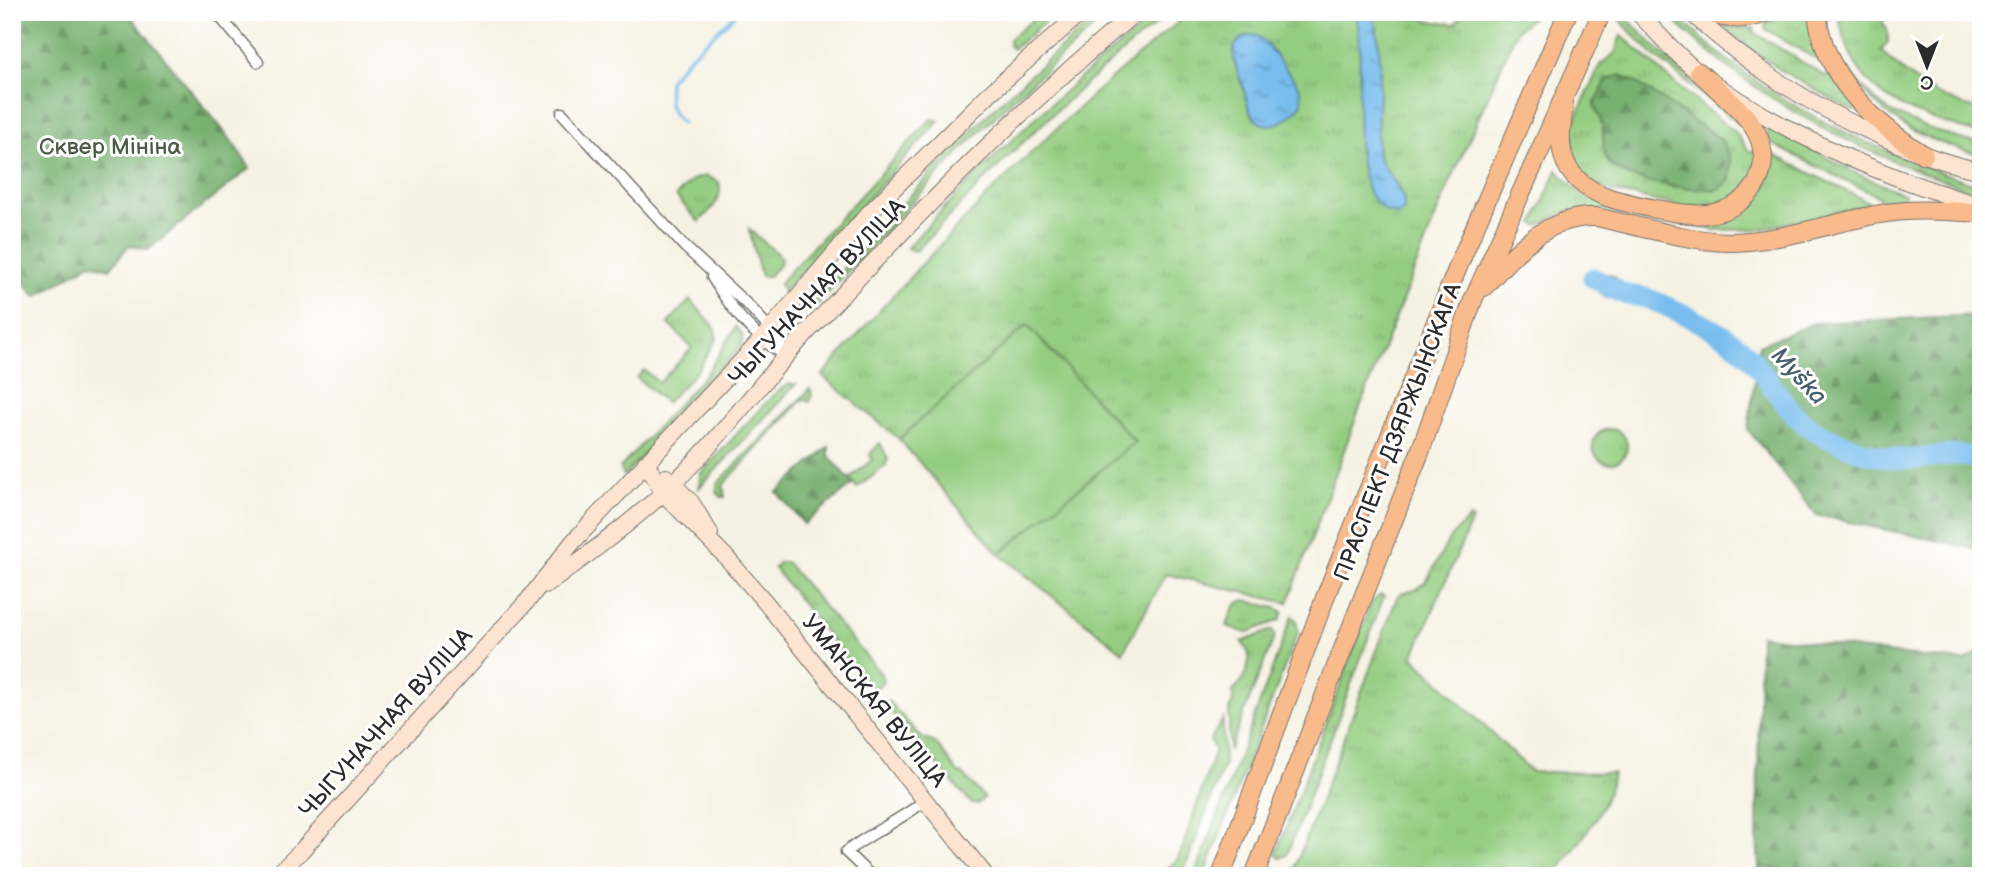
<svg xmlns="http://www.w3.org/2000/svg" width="1993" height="888" viewBox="0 0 1993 888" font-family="'Balsamiq Sans',sans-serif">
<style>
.grass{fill:url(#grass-tufts);stroke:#607c56;stroke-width:2;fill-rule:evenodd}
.forest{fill:url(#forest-firs);stroke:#516e4d;stroke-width:2}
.pitch{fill:#94cd81;stroke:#607c56;stroke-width:2}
.water{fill:url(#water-ripples);stroke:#52748c;stroke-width:2}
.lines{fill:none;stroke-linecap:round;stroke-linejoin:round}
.stream{stroke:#78bdee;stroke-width:3.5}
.river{stroke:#78bdee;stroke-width:21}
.minor-casing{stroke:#72716b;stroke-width:13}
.secondary-casing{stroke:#72716b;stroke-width:18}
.primary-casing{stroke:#72716b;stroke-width:20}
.minor{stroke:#fff;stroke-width:10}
.secondary{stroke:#fde4d1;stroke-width:16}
.primary{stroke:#fabb8c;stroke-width:18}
.labels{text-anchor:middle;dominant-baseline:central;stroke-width:6;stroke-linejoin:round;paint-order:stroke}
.park-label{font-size:23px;fill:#4a5c45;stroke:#fff}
.street-label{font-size:23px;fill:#2b2b2b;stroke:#fff}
.water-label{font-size:24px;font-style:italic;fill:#465e6f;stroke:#fff}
</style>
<defs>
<pattern id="grass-tufts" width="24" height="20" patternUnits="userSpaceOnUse" patternTransform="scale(1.75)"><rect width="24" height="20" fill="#94cd81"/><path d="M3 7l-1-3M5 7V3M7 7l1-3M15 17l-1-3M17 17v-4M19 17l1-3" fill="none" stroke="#80b070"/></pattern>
<pattern id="forest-firs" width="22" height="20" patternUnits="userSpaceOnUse" patternTransform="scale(1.75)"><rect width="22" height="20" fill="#77b06f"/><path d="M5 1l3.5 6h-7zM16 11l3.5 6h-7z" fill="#628f5b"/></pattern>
<pattern id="water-ripples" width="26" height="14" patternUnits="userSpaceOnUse" patternTransform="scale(1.75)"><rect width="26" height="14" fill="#78bdee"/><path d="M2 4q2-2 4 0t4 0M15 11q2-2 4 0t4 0" fill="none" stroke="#639ac1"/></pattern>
</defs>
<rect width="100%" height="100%" fill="#fff"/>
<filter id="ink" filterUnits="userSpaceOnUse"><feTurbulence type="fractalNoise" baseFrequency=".0143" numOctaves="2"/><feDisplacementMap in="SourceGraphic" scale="14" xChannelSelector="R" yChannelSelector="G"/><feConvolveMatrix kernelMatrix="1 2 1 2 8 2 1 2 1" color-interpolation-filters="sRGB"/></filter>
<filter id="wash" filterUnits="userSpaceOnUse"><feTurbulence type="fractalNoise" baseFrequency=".00686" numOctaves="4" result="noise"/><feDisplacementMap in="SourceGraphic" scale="28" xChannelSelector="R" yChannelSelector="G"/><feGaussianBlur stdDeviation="1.57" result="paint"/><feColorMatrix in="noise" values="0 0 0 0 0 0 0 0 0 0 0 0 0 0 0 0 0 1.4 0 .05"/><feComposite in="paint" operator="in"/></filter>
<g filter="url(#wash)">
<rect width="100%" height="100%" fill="#f6f2e3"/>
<g class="grass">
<path d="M 1042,12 L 1057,12 L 1013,49 L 1009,46 L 1009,39 Z"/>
<path d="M 1102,12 L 1112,12 L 1016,96 L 961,150 L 810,312 L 806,309 L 957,145 L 1012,91 Z"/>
<path d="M 1160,12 L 1171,12 C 1081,83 997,165 919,248 L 915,251 L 907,248 C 984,162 1070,83 1160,12 Z"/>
<path d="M 1191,12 L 1416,12 L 1428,21 L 1455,24 L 1464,12 L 1539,12 L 1517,30 L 1441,203 L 1360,407 L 1288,603 L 1166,574 L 1123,652 L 999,554 L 1135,442 L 1027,325 L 899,439 L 822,376 C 935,245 1055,120 1191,12 Z"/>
<path d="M 1612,12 L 1621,12 L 1652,44 L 1690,78 L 1737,114 L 1755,144 L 1741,126 L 1651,53 Z"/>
<path d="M 1665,12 L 1674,12 C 1757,98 1869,150 1981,186 L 1981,193 C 1860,154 1756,102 1665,12 Z"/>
<path d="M 1785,12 L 1811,12 L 1824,64 L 1765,29 L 1765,25 Z"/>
<path d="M 1838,12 L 1877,12 L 1887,29 L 1888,42 L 1881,51 C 1910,80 1941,101 1981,110 L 1981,134 C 1906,112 1853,99 1838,12 Z"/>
<path d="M 1723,24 L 1735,28 L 1754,28 L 1755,33 L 1825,76 L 1830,74 L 1858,109 L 1854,111 C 1808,86 1759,62 1723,24 Z"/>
<path d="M 1621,35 L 1680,88 L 1736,133 L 1749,151 L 1758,152 L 1756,177 L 1730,203 L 1688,208 L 1606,190 L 1588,181 L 1575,163 L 1577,161 L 1573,152 L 1573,125 L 1600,65 L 1615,53 ZM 1602,124 L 1676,188 L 1657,182 L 1604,139 Z"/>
<path d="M 1847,67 C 1858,81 1869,96 1884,107 C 1905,121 1955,139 1981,144 L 1981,155 C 1915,139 1886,120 1843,69 Z"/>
<path d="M 931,119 L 939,121 L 783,292 L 780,284 L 782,280 Z"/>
<path d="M 1764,122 L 1855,173 L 1905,194 L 1904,198 L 1881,202 L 1879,197 L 1770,143 Z"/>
<path d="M 1772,154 L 1872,204 L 1761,229 L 1715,230 L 1609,211 L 1581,209 L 1567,211 L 1537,226 L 1534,223 L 1557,170 L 1579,192 L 1589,198 L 1726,218 C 1757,205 1772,188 1772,154 Z"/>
<path d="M 705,176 L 719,182 C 724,200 710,210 699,222 L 676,196 L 692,180 Z"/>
<path d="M 749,229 L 781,257 L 780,264 L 769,276 L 761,276 Z"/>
<path d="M 690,300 L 714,326 L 717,338 L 697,371 L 666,403 L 637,378 L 644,370 L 659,383 L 692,348 L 668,323 Z"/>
<path d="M 736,327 L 743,336 L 742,345 L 624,476 L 620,468 L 707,373 Z"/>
<path d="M 789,384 L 796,384 L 699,488 L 700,474 L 775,393 Z"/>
<path d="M 810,389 L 812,394 L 809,402 L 803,399 L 723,485 L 725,497 L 721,497 L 717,492 L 718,483 Z"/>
<circle cx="1610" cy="446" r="17"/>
<path d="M 880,443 L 888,459 L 885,466 L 857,488 L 850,478 L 872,460 L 870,454 Z"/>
<path d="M 1470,518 L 1472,520 L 1413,657 L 1532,772 L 1613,773 C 1608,812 1577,844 1554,876 L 1292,876 L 1397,597 L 1400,594 L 1415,590 L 1426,582 L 1451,536 Z"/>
<path d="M 780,562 L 786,562 L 881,674 L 883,682 L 872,691 L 774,568 Z"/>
<path d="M 1380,595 L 1384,596 L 1287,855 L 1280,858 L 1276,854 L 1372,602 Z"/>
<path d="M 1245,600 L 1276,608 L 1283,612 L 1280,620 L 1246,633 L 1227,626 C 1231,615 1233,603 1245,600 Z"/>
<path d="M 1292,616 L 1296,620 L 1298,632 L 1204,876 L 1195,876 Z"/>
<path d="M 1272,630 L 1275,635 L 1229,751 L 1229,709 L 1233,701 L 1233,691 C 1241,686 1249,669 1249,658 C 1250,652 1245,647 1242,642 Z"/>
<path d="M 882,702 L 889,702 L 922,738 L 936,743 L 959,774 L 962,773 L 984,798 L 977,804 L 972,804 Z"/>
<path d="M 1223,719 L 1224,765 L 1182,876 L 1159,876 L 1177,860 L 1182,849 L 1215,750 L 1210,740 Z"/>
</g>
<g class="forest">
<path d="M 12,12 L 127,12 L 228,136 L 250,168 L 148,250 L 129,245 L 110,269 L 91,263 L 36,297 L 12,268 Z"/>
<path d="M 1621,75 L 1636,82 L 1720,139 C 1731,153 1732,162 1730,180 L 1717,190 C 1691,189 1618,184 1606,158 C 1602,149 1604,135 1602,125 C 1601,118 1597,112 1594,105 L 1607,80 Z"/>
<path d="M 1981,315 L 1981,550 L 1816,515 L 1748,430 L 1759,345 L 1814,323 Z"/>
<path d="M 829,447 L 829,456 L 853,484 L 804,524 L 777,492 Z"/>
<path d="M 1760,635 L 1894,654 L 1965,661 L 1981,651 L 1981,876 L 1818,876 L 1771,868 L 1759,870 L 1757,835 Z"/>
</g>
<path class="pitch" d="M 1027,325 L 1135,442 L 999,554 L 899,439 Z"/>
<g class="water">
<path d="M 1355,12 L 1372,12 C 1388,57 1374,109 1378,156 C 1385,174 1407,190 1404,210 L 1398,215 C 1333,205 1372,59 1355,12 Z"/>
<path d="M 1250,35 L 1257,36 L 1264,41 L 1295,81 L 1300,89 L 1302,103 C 1292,118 1267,136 1253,116 C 1247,109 1247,99 1244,90 C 1238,72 1221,43 1250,35 Z"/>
<path d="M 1594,274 C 1602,277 1603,272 1611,275 C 1617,277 1619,282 1624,285 C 1632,290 1638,288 1644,296 L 1643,299 C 1639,300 1635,299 1631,298 C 1618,297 1601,303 1596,285 L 1591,283 Z"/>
</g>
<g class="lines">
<path class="stream" d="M 682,123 C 667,111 668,100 669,81 C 688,54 715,36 737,12"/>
<path class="river" d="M 1593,278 C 1604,283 1615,291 1627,295 C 1632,296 1637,296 1642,297 C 1666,304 1713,328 1733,342 C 1769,368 1780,414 1821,434 C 1843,445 1872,456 1897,459 C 1926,462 1954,447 1981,461"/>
</g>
</g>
<g filter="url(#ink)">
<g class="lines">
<defs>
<g id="minor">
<path d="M 216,12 L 258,62"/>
<path d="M 562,113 L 685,247 L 751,308 L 770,329 L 786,355"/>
<path d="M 712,277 C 731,309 751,334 783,354"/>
<path d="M 871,876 L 846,852 C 871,832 900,821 924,801"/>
</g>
<g id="secondary">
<path d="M 1637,12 C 1657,32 1676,55 1698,72 C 1783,135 1881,176 1981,206"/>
<path d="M 1690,12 C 1749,67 1810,105 1884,138 C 1915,152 1947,164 1981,171"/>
<path d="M 646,462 L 663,493 L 725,556 L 766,603 L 986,876"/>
<path d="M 666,477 L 691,502 L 710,533"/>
<path d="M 547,585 C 587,555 627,526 663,493 C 718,443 762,380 812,327 C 915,217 1020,108 1136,12"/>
<path d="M 276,876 L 301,851 L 529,599 L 572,543 L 761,340 L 868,214 L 989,94 L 1082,12"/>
</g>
<g id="primary">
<path d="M 1707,12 C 1728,21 1747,21 1769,12"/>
<path d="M 1817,12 C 1823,77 1873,122 1924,155"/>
<path d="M 1564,107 C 1561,128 1557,150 1569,169 C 1576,181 1590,190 1602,195 C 1621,203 1687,217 1707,214 C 1753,209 1779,165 1752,125 C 1740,107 1715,88 1699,72"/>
<path d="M 1484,287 C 1514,253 1547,215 1596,217 C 1635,225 1689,241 1727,242 C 1780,242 1829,223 1880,214 C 1913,208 1947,211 1981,213"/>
<path d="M 1221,876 L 1328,590 L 1462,257 L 1568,12"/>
<path d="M 1254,876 L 1420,452 L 1473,300 L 1602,12"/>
</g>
</defs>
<use href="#minor" class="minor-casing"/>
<use href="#secondary" class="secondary-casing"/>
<use href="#primary" class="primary-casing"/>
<use href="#minor" class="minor"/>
<use href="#secondary" class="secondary"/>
<use href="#primary" class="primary"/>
</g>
</g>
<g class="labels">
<g class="park-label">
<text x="110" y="147">Сквер Мініна</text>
</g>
<g class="street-label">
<text transform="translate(817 292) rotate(-47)">ЧЫГУНАЧНАЯ ВУЛІЦА</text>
<text transform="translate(1398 432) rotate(-69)">ПРАСПЕКТ ДЗЯРЖЫНСКАГА</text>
<text transform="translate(874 701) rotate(51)">УМАНСКАЯ ВУЛІЦА</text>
<text transform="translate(386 723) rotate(-48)">ЧЫГУНАЧНАЯ ВУЛІЦА</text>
</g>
<g class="water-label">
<text transform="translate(1799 376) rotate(47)">Муška</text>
</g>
</g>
<rect width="1993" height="888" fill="none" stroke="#fff" stroke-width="42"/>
<g transform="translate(1927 66) rotate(180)" stroke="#ffffff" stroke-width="5" paint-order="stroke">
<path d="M0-5L12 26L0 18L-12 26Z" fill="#2b2b2b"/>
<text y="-10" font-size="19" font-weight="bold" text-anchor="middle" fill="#2b2b2b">С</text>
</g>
</svg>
